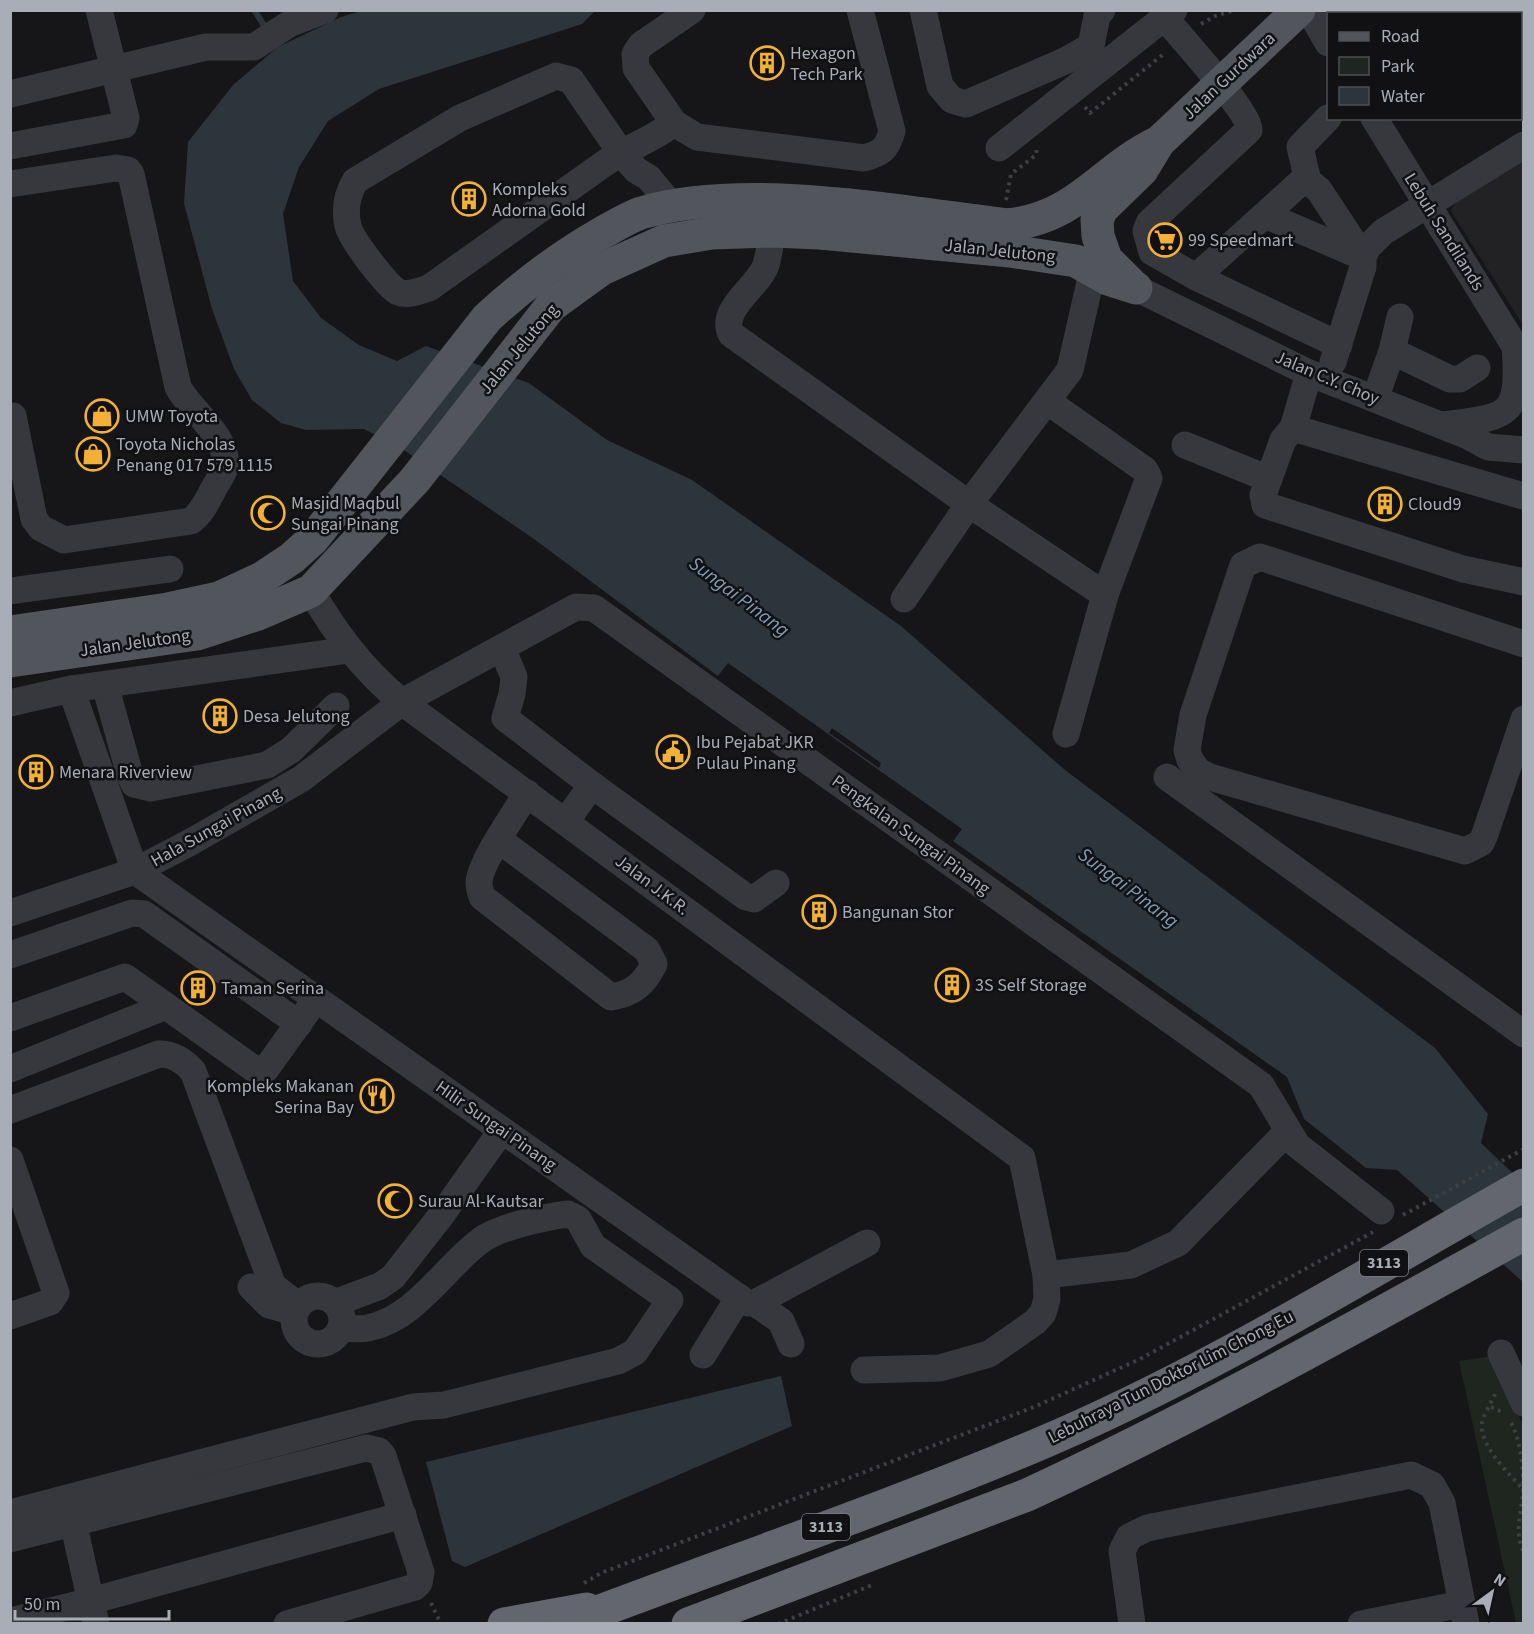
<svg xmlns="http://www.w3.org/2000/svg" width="1534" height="1634" viewBox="0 0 1534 1634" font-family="'Source Sans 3',sans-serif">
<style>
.built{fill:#222225}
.green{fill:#1e261f}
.water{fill:#2c353c}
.pier{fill:#161618}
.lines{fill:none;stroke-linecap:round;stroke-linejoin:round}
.stream{stroke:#2c353c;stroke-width:6}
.path{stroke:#3d3f44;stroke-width:4;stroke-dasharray:3 4.5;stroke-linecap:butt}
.minor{stroke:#37383d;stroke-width:27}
.major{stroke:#53555c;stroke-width:33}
.highway{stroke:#63666e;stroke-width:33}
.labels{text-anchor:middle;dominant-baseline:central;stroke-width:5;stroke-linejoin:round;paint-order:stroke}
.shield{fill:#111113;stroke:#7b7e86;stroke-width:1.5}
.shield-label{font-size:16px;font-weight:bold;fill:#a8adb8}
.poi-label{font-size:18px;fill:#a8adb8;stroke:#111113;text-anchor:start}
.street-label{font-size:18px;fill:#a8adb8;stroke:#111113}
.water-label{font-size:20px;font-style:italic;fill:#7f9bb3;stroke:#111113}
</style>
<rect width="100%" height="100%" fill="#161618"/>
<path class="built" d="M 1523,161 L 1523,325 L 1451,211 L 1457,200 Z"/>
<path class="green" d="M 1493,1356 L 1523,1425 L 1523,1623 L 1516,1623 L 1459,1361 Z"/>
<g class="water">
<path d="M 364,10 L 595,11 L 582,24 L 379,89 L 328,121 L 299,167 L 283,214 L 293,281 L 321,318 L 359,345 L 397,361 L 426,346 L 529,383 L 607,440 L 692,480 L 901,626 L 1065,770 L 1435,1048 L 1488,1114 L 1481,1143 L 1523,1183 L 1523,1282 L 1397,1170 L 1366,1168 L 1304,1119 L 1287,1077 L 953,841 L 962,829 L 728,663 L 718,676 L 534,539 L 398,446 L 364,429 L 306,430 L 281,423 L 252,400 L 234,369 L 212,309 L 184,203 L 188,142 L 233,85 L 278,47 L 341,17 Z"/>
<path d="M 781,1376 L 792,1426 L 465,1567 L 452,1561 L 426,1462 Z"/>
</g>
<path class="pier" d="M 832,728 L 881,763 L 879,768 L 829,733 Z"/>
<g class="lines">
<path class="stream" d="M 254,10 L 267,30"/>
<g class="path">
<path d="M 1201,24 L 1215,16 L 1235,10"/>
<path d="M 1085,107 L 1090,113 L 1165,53"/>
<path d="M 1006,200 L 1011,174 L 1036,155 L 1037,148"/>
<path d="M 1403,1215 L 1524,1149"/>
<path d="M 1495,1394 C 1493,1399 1482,1418 1482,1423 C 1479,1445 1509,1474 1523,1489"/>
<path d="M 1491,1407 L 1502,1412"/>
<path d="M 1511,1423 C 1521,1440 1524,1473 1523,1493 C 1521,1514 1514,1533 1524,1553"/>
<path d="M 584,1583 L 601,1573 L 1034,1407 L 1140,1359 L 1373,1232"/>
<path d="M 431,1603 L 441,1624"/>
<path d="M 778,1624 L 872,1585"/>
</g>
<g class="minor">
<path d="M 692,10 L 641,45 L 635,54 L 636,68 L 674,123 L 697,137 L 864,158 C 882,153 887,149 892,131 L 860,10"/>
<path d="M 923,10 L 940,86 L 952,100 L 966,104 L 1067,60 L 1091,46 L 1097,16 L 1102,10"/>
<path d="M 1309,10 L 1328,43"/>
<path d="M 1498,10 L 1500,14"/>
<path d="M 1165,18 C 1180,36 1250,113 1249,130 L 1149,223 L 1146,231 L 1152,252 L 1196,277 L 1339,345"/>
<path d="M 1520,49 L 1524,54"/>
<path d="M 10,94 L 206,47 L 254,47 L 289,24 L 325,10"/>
<path d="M 1374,118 L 1524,361"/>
<path d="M 10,146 L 124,125 L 126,118 L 99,10"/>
<path d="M 999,148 L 1174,10"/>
<path d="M 1308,181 L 1300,147 L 1328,118"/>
<path d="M 10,184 L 116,168 L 128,170 L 131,174 L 178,387 C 190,411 233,439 224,470 C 221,477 216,484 213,490 C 207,501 202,513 191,521 L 64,540 L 41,528 L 34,519 L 13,416"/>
<path d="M 672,206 L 649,178 L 636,170 L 621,153 L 571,80 L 556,76 L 460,118 L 355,181 C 347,195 344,209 348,226 C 351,239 386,285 398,292 C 407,296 420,291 429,288 L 605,163 C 627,148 652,140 674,123"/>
<path d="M 1265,215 L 1363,257"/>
<path d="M 773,231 C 770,242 769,255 766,265 C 758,287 719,309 731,334 L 969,504 L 1105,595"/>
<path d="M 1196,277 L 1302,181 L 1308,181 L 1319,190 L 1363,257"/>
<path d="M 1136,288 L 1309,373 L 1468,436 L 1488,447 L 1524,450"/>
<path d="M 1392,351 L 1450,379 L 1460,379 L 1477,368"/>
<path d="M 1333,362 L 1363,267 L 1363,257 L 1368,247 L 1383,232 L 1524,145"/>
<path d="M 1309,373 L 1293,428 L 1523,496"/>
<path d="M 1375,399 L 1392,351 L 1400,317"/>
<path d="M 1047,401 L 1145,470 L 1149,478 L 1105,595 L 1066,734"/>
<path d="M 1443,425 C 1511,416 1520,418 1515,345"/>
<path d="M 1293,428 L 1283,440 L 1263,495 L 1265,505 L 1463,569 L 1524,582"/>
<path d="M 1185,445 L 1269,479"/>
<path d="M 10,591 L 170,569"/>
<path d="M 311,591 C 336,634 363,670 402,702 L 1022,1158 L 1046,1275 L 1047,1299 L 1043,1313 L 1035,1322 L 989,1354 L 940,1368 L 864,1370"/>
<path d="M 904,599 L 969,504 L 1070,370 L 1093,269"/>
<path d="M 1524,644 L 1260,557 L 1243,565 L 1193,715 L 1187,750 L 1190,760 L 1198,771 L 1210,777 L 1465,851 L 1481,843 L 1485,834 L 1524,719"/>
<path d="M 502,648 L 514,677 L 512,694 L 505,718 L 592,785"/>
<path d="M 105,685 L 130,775 L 134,784 L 151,788 L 267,765 L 291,750 L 336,706"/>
<path d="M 71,689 L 135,871 L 747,1303 L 755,1303 L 867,1243"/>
<path d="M 10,703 L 71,689 L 349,650"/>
<path d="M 1167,777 L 1524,1034"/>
<path d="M 566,821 L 592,785 L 746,897 L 754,899 L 776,883"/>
<path d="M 499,840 L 647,950 L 654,964 C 645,983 633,994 611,997 L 482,897 C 481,893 479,888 479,883 C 479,863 516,812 527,793"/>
<path d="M 10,913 L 135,871 L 189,843 L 301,779 L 402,702 L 576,607 L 594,608 L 1261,1085 L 1297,1145 L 1381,1211"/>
<path d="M 10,955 L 132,913 L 144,914 L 299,1024"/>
<path d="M 10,1018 L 125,977 L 166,1006"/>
<path d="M 10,1069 L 166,1006 L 257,1071 L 266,1069 L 316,999"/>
<path d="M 10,1110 L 159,1054 C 172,1053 185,1062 193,1071 L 273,1286 L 299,1306"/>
<path d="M 10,1160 L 56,1293 L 50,1302 L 10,1316"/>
<path d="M 1046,1275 L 1131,1265 L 1178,1243 L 1287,1132"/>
<path d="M 251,1287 L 269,1305 L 294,1312"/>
<circle cx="318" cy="1320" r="24"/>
<path d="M 335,1303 L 380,1286 L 393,1277 L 443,1213 L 502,1130"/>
<path d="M 755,1303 L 781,1321 L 791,1344"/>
<path d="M 1501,1353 L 1524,1403"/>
<path d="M 703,1355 L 739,1297"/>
<path d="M 10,1513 L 413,1407 L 444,1405 L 618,1361 L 635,1352 L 670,1300 L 593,1246 L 578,1219 L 568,1214 C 545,1217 498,1227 480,1241 C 445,1267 415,1319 368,1328 C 360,1330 349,1328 341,1328"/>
<path d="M 73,1522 L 96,1624"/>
<path d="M 10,1539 L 366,1448 L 379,1451 L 383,1456 L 421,1572 L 419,1583 L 415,1587 L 287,1624"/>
<path d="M 10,1621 L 91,1601 L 403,1515"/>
<path d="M 1132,1624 L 1122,1551 L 1129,1537 L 1147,1528 L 1411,1475 L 1432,1485 L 1442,1503 L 1466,1624"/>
<path d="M 1361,1624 L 1462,1604"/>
</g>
<g class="major">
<path d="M 1130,283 L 1106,259 L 1098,236 L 1097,220 L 1102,209 L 1142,170 L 1159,142 L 1299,10"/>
<path d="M 10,632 L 168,609 L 219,598 L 262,578 L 292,558 L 313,539 L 487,318 C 522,286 558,258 600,234 C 613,227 627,218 641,213 C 746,182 899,212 1008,225 C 1079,217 1100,170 1159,142"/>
<path d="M 10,661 L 197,634 L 258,614 L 311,591 L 415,480 L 551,306 L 602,269 L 664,241 L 712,233 L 773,231 L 820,233 L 1010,251 L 1076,261 L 1108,279 L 1136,288"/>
</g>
<g class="highway">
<path d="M 504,1624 L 587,1609"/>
<path d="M 566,1624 C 723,1564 882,1510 1037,1445 C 1204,1375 1366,1274 1524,1185"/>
<path d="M 688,1624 L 1027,1495 C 1197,1416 1359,1325 1524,1234"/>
</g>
</g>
<defs>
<symbol id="building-ring" viewBox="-11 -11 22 22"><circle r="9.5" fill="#111113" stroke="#f2b134" stroke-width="1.5"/><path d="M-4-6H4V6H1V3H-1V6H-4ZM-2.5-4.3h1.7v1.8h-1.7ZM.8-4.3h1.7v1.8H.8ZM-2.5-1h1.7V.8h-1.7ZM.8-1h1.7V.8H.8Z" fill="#f2b134"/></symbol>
<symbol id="supermarket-ring" viewBox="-11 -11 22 22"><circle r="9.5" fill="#111113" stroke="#f2b134" stroke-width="1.5"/><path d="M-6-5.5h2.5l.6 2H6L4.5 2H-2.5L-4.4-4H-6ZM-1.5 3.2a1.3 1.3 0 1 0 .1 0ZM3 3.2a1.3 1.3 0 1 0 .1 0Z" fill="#f2b134"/></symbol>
<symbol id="shop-ring" viewBox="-11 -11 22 22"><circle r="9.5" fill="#111113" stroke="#f2b134" stroke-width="1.5"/><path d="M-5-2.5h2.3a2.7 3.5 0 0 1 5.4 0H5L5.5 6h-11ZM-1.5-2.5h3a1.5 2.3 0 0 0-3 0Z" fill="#f2b134"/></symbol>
<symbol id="mosque-ring" viewBox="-11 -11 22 22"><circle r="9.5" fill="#111113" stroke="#f2b134" stroke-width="1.5"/><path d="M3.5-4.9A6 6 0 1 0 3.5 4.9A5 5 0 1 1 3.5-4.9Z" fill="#f2b134"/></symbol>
<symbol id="civic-ring" viewBox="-11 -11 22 22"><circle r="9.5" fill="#111113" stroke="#f2b134" stroke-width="1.5"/><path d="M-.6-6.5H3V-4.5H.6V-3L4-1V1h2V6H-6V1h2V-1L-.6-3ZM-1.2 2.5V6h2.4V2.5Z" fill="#f2b134"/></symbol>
<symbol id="restaurant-ring" viewBox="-11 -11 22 22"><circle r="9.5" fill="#111113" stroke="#f2b134" stroke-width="1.5"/><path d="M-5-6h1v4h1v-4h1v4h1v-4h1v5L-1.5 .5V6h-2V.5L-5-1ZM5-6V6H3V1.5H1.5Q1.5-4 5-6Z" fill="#f2b134"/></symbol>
</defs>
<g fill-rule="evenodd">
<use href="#building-ring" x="748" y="44" width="38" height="38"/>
<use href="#building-ring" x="450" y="180" width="38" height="38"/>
<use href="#supermarket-ring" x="1146" y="221" width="38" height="38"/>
<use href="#shop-ring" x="83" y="397" width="38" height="38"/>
<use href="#shop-ring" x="74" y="435" width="38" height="38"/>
<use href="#building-ring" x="1366" y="485" width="38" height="38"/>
<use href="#mosque-ring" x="249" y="494" width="38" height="38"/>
<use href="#building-ring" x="201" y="697" width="38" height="38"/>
<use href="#civic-ring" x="654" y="733" width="38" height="38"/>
<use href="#building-ring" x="17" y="753" width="38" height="38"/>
<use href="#building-ring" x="800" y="893" width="38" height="38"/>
<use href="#building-ring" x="933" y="966" width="38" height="38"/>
<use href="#building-ring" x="179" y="969" width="38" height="38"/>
<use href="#restaurant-ring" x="358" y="1077" width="38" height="38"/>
<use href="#mosque-ring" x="376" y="1182" width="38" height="38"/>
</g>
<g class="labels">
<g class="shield">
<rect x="1360" y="1250" width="48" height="26" rx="4.5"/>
<rect x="802" y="1514" width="48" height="26" rx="4.5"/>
</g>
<g class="shield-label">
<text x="1384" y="1263">3113</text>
<text x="826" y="1527">3113</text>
</g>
<g class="poi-label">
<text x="790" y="53">Hexagon<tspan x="790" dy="21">Tech Park</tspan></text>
<text x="492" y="189">Kompleks<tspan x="492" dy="21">Adorna Gold</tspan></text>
<text x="1188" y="240">99 Speedmart</text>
<text x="125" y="416">UMW Toyota</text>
<text x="116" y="444">Toyota Nicholas<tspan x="116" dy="21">Penang 017 579 1115</tspan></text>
<text x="291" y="503">Masjid Maqbul<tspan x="291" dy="21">Sungai Pinang</tspan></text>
<text x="1408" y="504">Cloud9</text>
<text x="243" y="716">Desa Jelutong</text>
<text x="696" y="742">Ibu Pejabat JKR<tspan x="696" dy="21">Pulau Pinang</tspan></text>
<text x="59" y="772">Menara Riverview</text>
<text x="842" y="912">Bangunan Stor</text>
<text x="975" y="985">3S Self Storage</text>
<text x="221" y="988">Taman Serina</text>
<text x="354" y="1086" text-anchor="end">Kompleks Makanan<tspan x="354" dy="21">Serina Bay</tspan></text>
<text x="418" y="1201">Surau Al-Kautsar</text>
</g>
<g class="street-label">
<text transform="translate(1229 76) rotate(-43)">Jalan Gurdwara</text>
<text transform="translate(1444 232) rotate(58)">Lebuh Sandilands</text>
<text transform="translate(1000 251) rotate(6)">Jalan Jelutong</text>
<text transform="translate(519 349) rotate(-50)">Jalan Jelutong</text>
<text transform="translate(1327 378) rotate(23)">Jalan C.Y. Choy</text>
<text transform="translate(135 643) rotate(-8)">Jalan Jelutong</text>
<text transform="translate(216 827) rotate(-29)">Hala Sungai Pinang</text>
<text transform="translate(911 835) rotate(36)">Pengkalan Sungai Pinang</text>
<text transform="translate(652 885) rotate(37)">Jalan J.K.R.</text>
<text transform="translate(496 1126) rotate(35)">Hilir Sungai Pinang</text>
<text transform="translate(1171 1377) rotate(-27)">Lebuhraya Tun Doktor Lim Chong Eu</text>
</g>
<g class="water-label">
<text transform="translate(739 597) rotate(37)">Sungai Pinang</text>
<text transform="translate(1128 888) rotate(37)">Sungai Pinang</text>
</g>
</g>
<rect width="1534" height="1634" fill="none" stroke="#a8adb8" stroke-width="24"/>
<rect x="1327" y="12" width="195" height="108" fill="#111113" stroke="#4d4f55" stroke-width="1.5"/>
<rect x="1339" y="32" width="30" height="9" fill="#53555c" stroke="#4d4f55" stroke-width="1.5"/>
<text x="1381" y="42" font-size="18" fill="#a8adb8">Road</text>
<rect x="1339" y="57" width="30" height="18" fill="#1e261f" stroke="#4d4f55" stroke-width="1.5"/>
<text x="1381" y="72" font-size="18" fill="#a8adb8">Park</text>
<rect x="1339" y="87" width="30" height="18" fill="#2c353c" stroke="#4d4f55" stroke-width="1.5"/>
<text x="1381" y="102" font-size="18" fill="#a8adb8">Water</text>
<g transform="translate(1492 1592) rotate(33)" stroke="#111113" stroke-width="4.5" paint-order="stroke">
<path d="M0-4.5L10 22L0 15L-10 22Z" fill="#a8adb8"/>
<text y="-9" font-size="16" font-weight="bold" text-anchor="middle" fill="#a8adb8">N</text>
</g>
<path d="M15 1610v9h154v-9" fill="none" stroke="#a8adb8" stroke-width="3"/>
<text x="24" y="1610" font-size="18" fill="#a8adb8" stroke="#111113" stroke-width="4.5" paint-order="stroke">50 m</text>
</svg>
